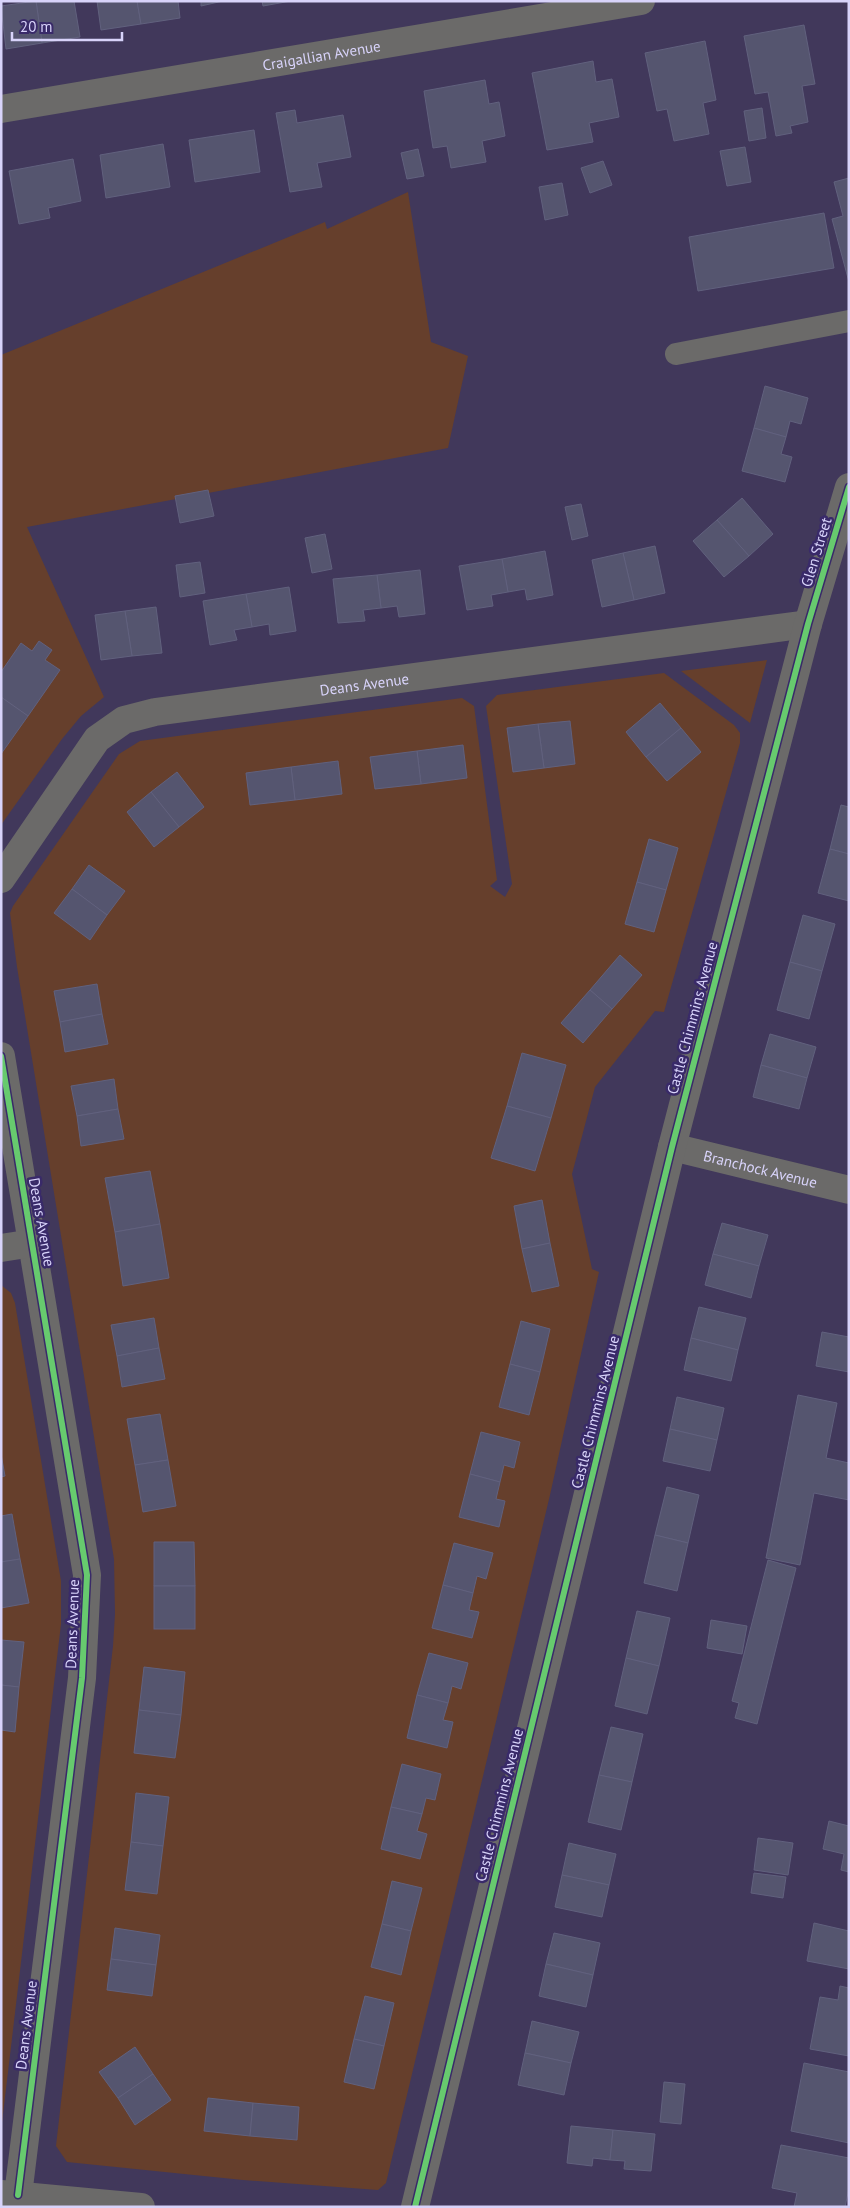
<svg xmlns="http://www.w3.org/2000/svg" width="850" height="2208" viewBox="0 0 850 2208" font-family="'PT Sans',sans-serif">
<style>
.green{fill:#663f2c}
.building{fill:#55556f;stroke:#61617e}
.lines{fill:none;stroke-linecap:round;stroke-linejoin:round}
.service{stroke:#6b6a69;stroke-width:22}
.minor{stroke:#6b6a69;stroke-width:28}
.cycleway-casing{stroke:#392a69;stroke-width:9}
.cycleway{stroke:#67ca6e;stroke-width:6}
.labels{text-anchor:middle;dominant-baseline:central;stroke-width:5;stroke-linejoin:round;paint-order:stroke}
.street-label{font-size:15px;fill:#d8d3fa;stroke:#392a69}
</style>
<rect width="100%" height="100%" fill="#41385b"/>
<g class="green">
<path d="M 408,192 L 431,342 L 468,356 L 448,448 L 27,527 L 104,697 L 81,716 L 62,739 L 1,825 L 1,355 L 325,222 L 327,229 Z"/>
<path d="M 767,660 L 750,723 L 681,671 Z"/>
<path d="M 664,673 L 734,725 L 740,733 L 740,743 L 664,1012 L 655,1011 L 595,1087 L 572,1174 L 592,1269 L 599,1272 L 550,1495 L 386,2183 L 378,2190 L 243,2180 L 67,2162 L 56,2146 L 113,1646 L 115,1614 L 114,1559 L 17,967 L 10,913 L 13,906 L 119,754 L 140,741 L 462,698 L 474,706 L 497,880 L 490,886 L 505,897 L 512,884 L 486,706 L 497,695 Z"/>
<path d="M 1,1285 L 11,1293 L 15,1303 L 61,1581 L 61,1624 L 53,1692 L 1,2131 Z"/>
</g>
<g class="building">
<path d="M 36,1 L 74,1 L 80,37 L 42,43 Z"/>
<path d="M 36,1 L 42,43 L 6,49 L 1,6 Z"/>
<path d="M 97,1 L 137,1 L 141,24 L 101,30 Z"/>
<path d="M 137,1 L 178,1 L 180,18 L 141,24 Z"/>
<path d="M 201,1 L 223,1 L 201,6 Z"/>
<path d="M 262,1 L 291,1 L 263,6 Z"/>
<path d="M 804,25 L 815,84 L 802,86 L 808,122 L 790,126 L 792,133 L 776,136 L 768,92 L 755,94 L 744,36 Z"/>
<path d="M 705,41 L 716,100 L 703,103 L 709,134 L 674,141 L 667,109 L 657,111 L 645,53 Z"/>
<path d="M 593,61 L 596,82 L 612,79 L 619,117 L 589,123 L 593,142 L 547,150 L 532,73 Z"/>
<path d="M 485,80 L 489,104 L 499,102 L 505,136 L 482,141 L 486,162 L 451,168 L 447,146 L 433,148 L 424,91 Z"/>
<path d="M 762,108 L 766,138 L 749,141 L 744,111 Z"/>
<path d="M 295,110 L 297,123 L 343,115 L 351,157 L 317,163 L 322,187 L 290,192 L 276,113 Z"/>
<path d="M 254,130 L 260,172 L 195,182 L 189,140 Z"/>
<path d="M 163,144 L 170,187 L 106,198 L 100,155 Z"/>
<path d="M 745,147 L 751,182 L 727,186 L 720,151 Z"/>
<path d="M 418,149 L 424,176 L 407,179 L 401,153 Z"/>
<path d="M 73,159 L 81,201 L 48,208 L 50,218 L 19,224 L 9,171 Z"/>
<path d="M 603,161 L 612,185 L 590,193 L 581,168 Z"/>
<path d="M 849,178 L 849,282 L 832,219 L 843,216 L 834,182 Z"/>
<path d="M 562,183 L 568,215 L 545,220 L 539,187 Z"/>
<path d="M 824,213 L 834,268 L 698,291 L 689,237 Z"/>
<path d="M 765,386 L 808,398 L 801,424 L 790,421 L 786,437 L 754,428 Z"/>
<path d="M 754,428 L 786,437 L 781,454 L 792,457 L 785,482 L 742,471 Z"/>
<path d="M 208,490 L 214,516 L 180,523 L 175,496 Z"/>
<path d="M 742,498 L 773,534 L 749,556 L 717,520 Z"/>
<path d="M 581,504 L 588,536 L 572,540 L 565,507 Z"/>
<path d="M 717,520 L 749,556 L 724,577 L 693,541 Z"/>
<path d="M 325,534 L 332,569 L 312,573 L 305,538 Z"/>
<path d="M 655,546 L 665,593 L 634,600 L 623,553 Z"/>
<path d="M 545,551 L 553,595 L 527,600 L 525,589 L 508,592 L 502,559 Z"/>
<path d="M 623,553 L 634,600 L 602,607 L 592,560 Z"/>
<path d="M 502,559 L 508,592 L 491,595 L 493,606 L 467,610 L 459,566 Z"/>
<path d="M 200,562 L 205,593 L 180,597 L 176,565 Z"/>
<path d="M 420,570 L 425,614 L 399,617 L 397,606 L 381,608 L 377,575 Z"/>
<path d="M 377,575 L 381,608 L 363,610 L 365,621 L 338,623 L 333,579 Z"/>
<path d="M 289,587 L 296,631 L 270,635 L 269,624 L 252,627 L 246,594 Z"/>
<path d="M 246,594 L 252,627 L 234,630 L 237,640 L 210,645 L 203,601 Z"/>
<path d="M 156,607 L 162,653 L 132,656 L 125,611 Z"/>
<path d="M 125,611 L 132,656 L 101,660 L 95,615 Z"/>
<path d="M 39,641 L 52,650 L 45,660 L 60,670 L 28,716 L 1,697 L 1,672 L 21,643 L 32,651 Z"/>
<path d="M 1,697 L 28,716 L 1,754 Z"/>
<path d="M 660,703 L 681,728 L 646,757 L 626,732 Z"/>
<path d="M 570,721 L 575,764 L 544,768 L 538,724 Z"/>
<path d="M 538,724 L 544,768 L 513,772 L 507,728 Z"/>
<path d="M 681,728 L 701,752 L 667,781 L 646,757 Z"/>
<path d="M 463,745 L 467,778 L 421,784 L 417,751 Z"/>
<path d="M 417,751 L 421,784 L 375,789 L 370,757 Z"/>
<path d="M 338,761 L 342,794 L 295,800 L 291,767 Z"/>
<path d="M 291,767 L 295,800 L 250,805 L 246,773 Z"/>
<path d="M 177,772 L 204,807 L 179,827 L 151,792 Z"/>
<path d="M 151,792 L 179,827 L 154,847 L 127,812 Z"/>
<path d="M 841,805 L 849,807 L 849,854 L 830,849 Z"/>
<path d="M 649,839 L 678,848 L 666,890 L 637,882 Z"/>
<path d="M 830,849 L 849,854 L 849,901 L 818,893 Z"/>
<path d="M 89,865 L 125,891 L 107,915 L 72,889 Z"/>
<path d="M 637,882 L 666,890 L 654,932 L 625,924 Z"/>
<path d="M 72,889 L 107,915 L 90,940 L 54,913 Z"/>
<path d="M 803,915 L 835,924 L 822,971 L 790,962 Z"/>
<path d="M 620,955 L 642,975 L 612,1009 L 590,990 Z"/>
<path d="M 790,962 L 822,971 L 809,1019 L 777,1010 Z"/>
<path d="M 97,984 L 102,1014 L 60,1022 L 54,991 Z"/>
<path d="M 590,990 L 612,1009 L 583,1043 L 561,1023 Z"/>
<path d="M 102,1014 L 108,1044 L 65,1052 L 60,1022 Z"/>
<path d="M 770,1034 L 816,1047 L 807,1078 L 761,1065 Z"/>
<path d="M 522,1053 L 566,1065 L 551,1118 L 507,1106 Z"/>
<path d="M 761,1065 L 807,1078 L 799,1109 L 753,1097 Z"/>
<path d="M 114,1079 L 118,1109 L 77,1116 L 71,1086 Z"/>
<path d="M 507,1106 L 551,1118 L 535,1171 L 491,1158 Z"/>
<path d="M 118,1109 L 124,1139 L 81,1146 L 77,1116 Z"/>
<path d="M 150,1171 L 160,1224 L 115,1232 L 105,1178 Z"/>
<path d="M 542,1200 L 550,1243 L 522,1249 L 514,1206 Z"/>
<path d="M 722,1223 L 768,1235 L 759,1266 L 713,1254 Z"/>
<path d="M 160,1224 L 169,1278 L 123,1286 L 115,1232 Z"/>
<path d="M 550,1243 L 559,1286 L 532,1292 L 522,1249 Z"/>
<path d="M 713,1254 L 759,1266 L 751,1298 L 705,1285 Z"/>
<path d="M 699,1307 L 746,1318 L 738,1350 L 691,1338 Z"/>
<path d="M 154,1318 L 159,1348 L 117,1356 L 111,1325 Z"/>
<path d="M 521,1321 L 550,1329 L 540,1372 L 510,1364 Z"/>
<path d="M 822,1332 L 849,1337 L 849,1372 L 816,1366 Z"/>
<path d="M 691,1338 L 738,1350 L 731,1381 L 684,1370 Z"/>
<path d="M 159,1348 L 165,1379 L 122,1387 L 117,1356 Z"/>
<path d="M 510,1364 L 540,1372 L 529,1415 L 499,1407 Z"/>
<path d="M 798,1395 L 837,1403 L 826,1458 L 849,1463 L 849,1500 L 814,1493 L 800,1565 L 766,1558 Z"/>
<path d="M 677,1397 L 724,1408 L 717,1440 L 670,1429 Z"/>
<path d="M 160,1414 L 168,1460 L 135,1465 L 127,1419 Z"/>
<path d="M 670,1429 L 717,1440 L 710,1471 L 663,1461 Z"/>
<path d="M 481,1432 L 520,1442 L 514,1468 L 504,1465 L 500,1482 L 470,1474 Z"/>
<path d="M 1,1454 L 5,1476 L 1,1477 Z"/>
<path d="M 168,1460 L 176,1506 L 143,1512 L 135,1465 Z"/>
<path d="M 470,1474 L 500,1482 L 496,1499 L 505,1501 L 499,1527 L 459,1517 Z"/>
<path d="M 667,1487 L 699,1495 L 688,1543 L 655,1535 Z"/>
<path d="M 12,1514 L 20,1559 L 1,1562 L 1,1516 Z"/>
<path d="M 655,1535 L 688,1543 L 677,1591 L 644,1583 Z"/>
<path d="M 154,1542 L 194,1542 L 195,1586 L 154,1586 Z"/>
<path d="M 454,1543 L 493,1553 L 486,1579 L 477,1576 L 473,1593 L 443,1585 Z"/>
<path d="M 20,1559 L 29,1603 L 1,1608 L 1,1562 Z"/>
<path d="M 768,1560 L 796,1568 L 757,1724 L 735,1718 L 739,1703 L 732,1701 Z"/>
<path d="M 443,1585 L 473,1593 L 469,1610 L 479,1612 L 472,1638 L 432,1628 Z"/>
<rect x="154" y="1586" width="41" height="43"/>
<path d="M 637,1611 L 670,1618 L 659,1666 L 626,1658 Z"/>
<path d="M 711,1620 L 747,1626 L 742,1654 L 707,1648 Z"/>
<path d="M 1,1640 L 24,1642 L 19,1687 L 1,1685 Z"/>
<path d="M 429,1653 L 468,1663 L 461,1689 L 452,1686 L 448,1703 L 417,1695 Z"/>
<path d="M 626,1658 L 659,1666 L 647,1714 L 615,1706 Z"/>
<path d="M 144,1667 L 185,1672 L 181,1715 L 139,1710 Z"/>
<path d="M 1,1685 L 19,1687 L 15,1732 L 1,1730 Z"/>
<path d="M 417,1695 L 448,1703 L 443,1720 L 453,1722 L 447,1748 L 407,1738 Z"/>
<path d="M 139,1710 L 181,1715 L 175,1758 L 134,1753 Z"/>
<path d="M 611,1727 L 643,1734 L 632,1782 L 599,1775 Z"/>
<path d="M 402,1764 L 441,1774 L 435,1800 L 426,1798 L 422,1814 L 391,1807 Z"/>
<path d="M 599,1775 L 632,1782 L 621,1830 L 588,1822 Z"/>
<path d="M 136,1793 L 169,1797 L 163,1846 L 131,1842 Z"/>
<path d="M 391,1807 L 422,1814 L 417,1831 L 427,1834 L 420,1859 L 381,1849 Z"/>
<path d="M 829,1821 L 849,1826 L 849,1872 L 841,1870 L 844,1854 L 823,1849 Z"/>
<path d="M 758,1838 L 793,1843 L 788,1875 L 754,1870 Z"/>
<path d="M 131,1842 L 163,1846 L 157,1894 L 125,1890 Z"/>
<path d="M 569,1843 L 616,1854 L 609,1885 L 562,1875 Z"/>
<path d="M 754,1873 L 786,1877 L 783,1898 L 751,1893 Z"/>
<path d="M 562,1875 L 609,1885 L 602,1917 L 555,1907 Z"/>
<path d="M 392,1881 L 422,1888 L 411,1931 L 382,1924 Z"/>
<path d="M 814,1923 L 849,1931 L 849,1969 L 807,1961 Z"/>
<path d="M 382,1924 L 411,1931 L 401,1975 L 371,1967 Z"/>
<path d="M 115,1928 L 160,1935 L 156,1965 L 111,1959 Z"/>
<path d="M 554,1933 L 600,1943 L 593,1975 L 546,1964 Z"/>
<path d="M 111,1959 L 156,1965 L 152,1996 L 107,1990 Z"/>
<path d="M 546,1964 L 593,1975 L 586,2007 L 539,1996 Z"/>
<path d="M 840,1986 L 849,1988 L 849,2056 L 810,2049 L 820,1997 L 838,2000 Z"/>
<path d="M 365,1996 L 394,2003 L 384,2046 L 354,2039 Z"/>
<path d="M 532,2021 L 579,2032 L 571,2063 L 525,2053 Z"/>
<path d="M 354,2039 L 384,2046 L 374,2089 L 344,2082 Z"/>
<path d="M 135,2047 L 153,2074 L 118,2098 L 99,2072 Z"/>
<path d="M 525,2053 L 571,2063 L 564,2095 L 518,2085 Z"/>
<path d="M 804,2063 L 849,2072 L 849,2143 L 791,2131 Z"/>
<path d="M 153,2074 L 171,2100 L 135,2125 L 118,2098 Z"/>
<path d="M 664,2082 L 685,2084 L 681,2124 L 660,2122 Z"/>
<path d="M 208,2098 L 253,2103 L 250,2136 L 204,2131 Z"/>
<path d="M 253,2103 L 299,2107 L 297,2140 L 250,2136 Z"/>
<path d="M 571,2126 L 613,2130 L 610,2160 L 593,2158 L 592,2166 L 567,2163 Z"/>
<path d="M 613,2130 L 655,2134 L 651,2171 L 624,2169 L 625,2161 L 610,2160 Z"/>
<path d="M 781,2145 L 849,2158 L 849,2188 L 845,2207 L 794,2207 L 797,2193 L 772,2188 Z"/>
</g>
<g class="lines">
<path class="service" d="M 676,354 L 849,321"/>
<g class="minor">
<path id="s1" d="M 1,109 L 641,1"/>
<path id="s2" d="M 1,879 L 97,739 L 124,720 L 155,712 L 808,624"/>
<path d="M 1,1056 L 87,1575 L 82,1678 L 18,2195"/>
<path id="s3" d="M 672,1147 L 849,1190"/>
<path d="M 1,1248 L 33,1243"/>
<path d="M 1,2194 L 141,2207"/>
<path d="M 415,2207 L 672,1147 L 808,624 L 849,487"/>
</g>
<defs>
<g id="cycleway">
<path d="M 1,1056 L 87,1575 L 82,1678 L 18,2195"/>
<path d="M 415,2207 L 672,1147 L 808,624 L 849,487"/>
</g>
</defs>
<use href="#cycleway" class="cycleway-casing"/>
<use href="#cycleway" class="cycleway"/>
</g>
<g class="labels">
<g class="street-label">
<text stroke="none"><textPath href="#s1" startOffset="325">Craigallian Avenue</textPath></text>
<text transform="translate(816 552) rotate(-73)">Glen Street</text>
<text stroke="none"><textPath href="#s2" startOffset="446">Deans Avenue</textPath></text>
<text transform="translate(692 1018) rotate(-75)">Castle Chimmins Avenue</text>
<text stroke="none"><textPath href="#s3" startOffset="91">Branchock Avenue</textPath></text>
<text transform="translate(42 1222) rotate(80)">Deans Avenue</text>
<text transform="translate(595 1412) rotate(-76)">Castle Chimmins Avenue</text>
<text transform="translate(72 1624) rotate(-88)">Deans Avenue</text>
<text transform="translate(499 1805) rotate(-76)">Castle Chimmins Avenue</text>
<text transform="translate(26 2025) rotate(-83)">Deans Avenue</text>
</g>
</g>
<rect width="850" height="2208" fill="none" stroke="#d8d3fa" stroke-width="5"/>
<path d="M12 32v8h110v-8" fill="none" stroke="#d8d3fa" stroke-width="2.5"/>
<text x="20" y="32" font-size="15" fill="#d8d3fa" stroke="#392a69" stroke-width="4" paint-order="stroke">20 m</text>
</svg>
